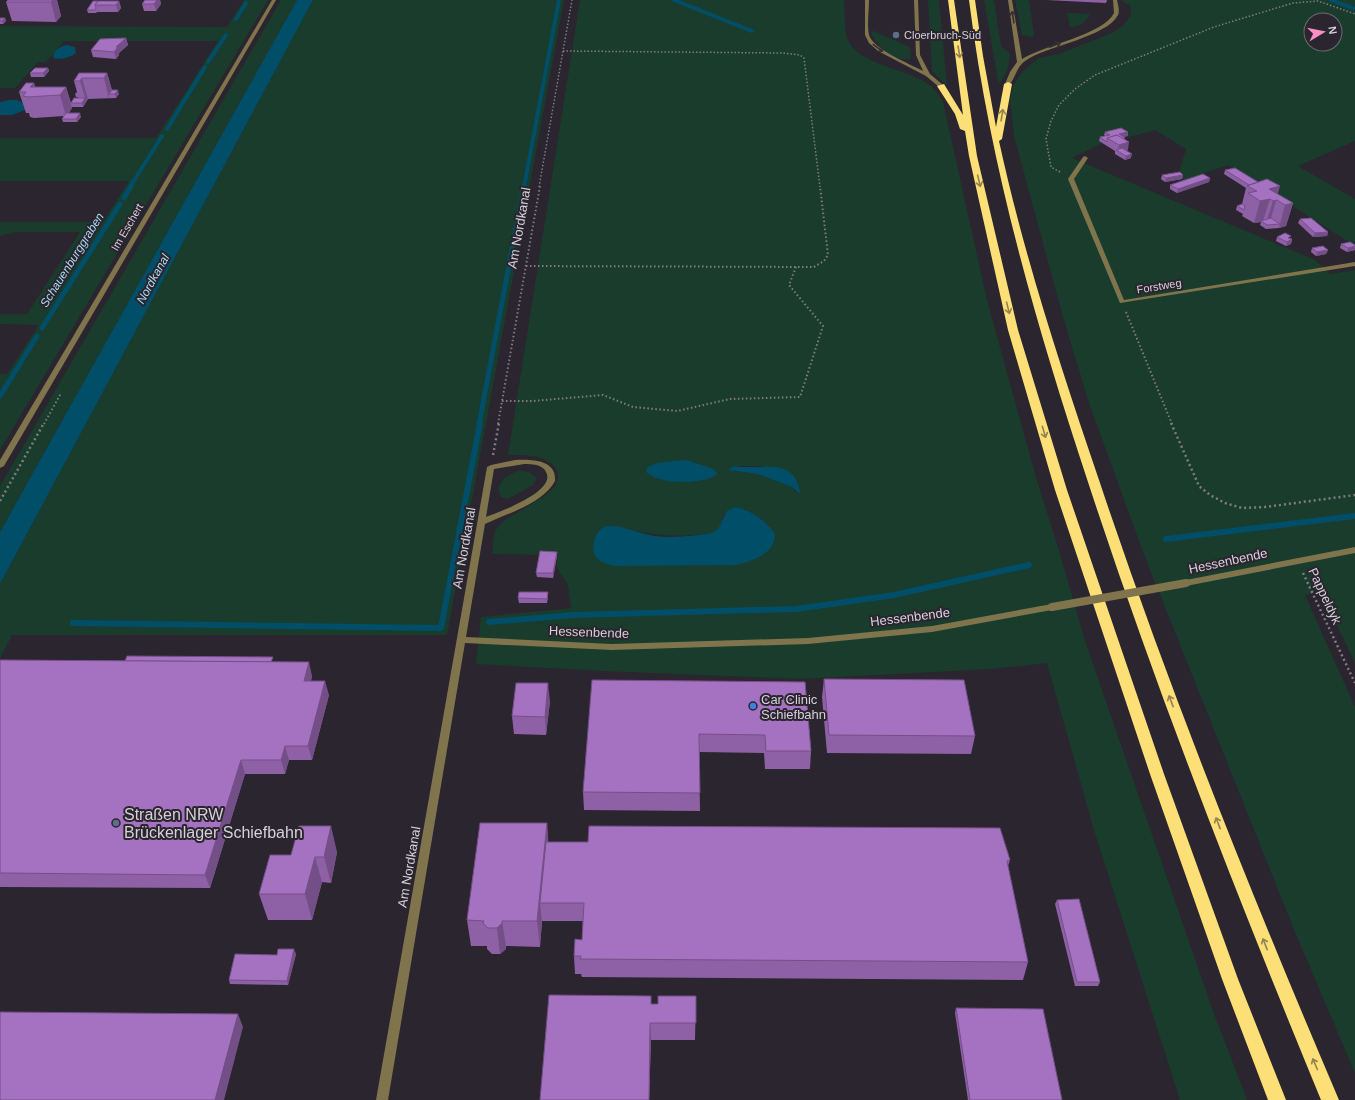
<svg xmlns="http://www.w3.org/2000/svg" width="1355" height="1100" viewBox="0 0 1355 1100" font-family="Helvetica,sans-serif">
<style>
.green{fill:#1a3c2d;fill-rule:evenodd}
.water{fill:#004e67}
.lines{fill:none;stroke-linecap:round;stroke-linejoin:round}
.stream-far2{stroke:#004e67;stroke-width:4}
.stream-far1{stroke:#004e67;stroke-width:5}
.stream{stroke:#004e67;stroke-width:6}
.path-far2{stroke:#807c83;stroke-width:1.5;stroke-dasharray:1.5 2;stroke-linecap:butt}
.path-far1{stroke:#807c83;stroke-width:2;stroke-dasharray:1.5 2.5;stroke-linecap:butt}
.path{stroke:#807c83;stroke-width:2.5;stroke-dasharray:2 3;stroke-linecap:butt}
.service{fill:#7f744c;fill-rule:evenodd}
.minor{fill:#7f744c;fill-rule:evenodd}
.motorway{fill:#fcdf76;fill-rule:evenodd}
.minor-bridge{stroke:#7f744c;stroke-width:8}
.wall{fill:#8e61a6}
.shaded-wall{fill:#744f87}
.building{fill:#a571c1;stroke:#744f87}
.oneway{stroke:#373132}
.oneway2{stroke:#938252}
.service-dot{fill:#5c6f8a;stroke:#2a252e;stroke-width:1.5}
.shop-dot{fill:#3f7fe0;stroke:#2a252e;stroke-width:1.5}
.labels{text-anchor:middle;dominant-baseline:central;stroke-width:4;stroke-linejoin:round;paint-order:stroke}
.far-poi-label{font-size:11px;fill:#d5d1d7;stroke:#2a252e;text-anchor:start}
.far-street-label{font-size:11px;fill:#d5d1d7;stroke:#2a252e}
.far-water-label{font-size:12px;font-style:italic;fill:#a8ddf5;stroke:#2a252e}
.street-label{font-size:13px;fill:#d5d1d7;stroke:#2a252e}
.poi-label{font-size:13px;fill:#d5d1d7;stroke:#2a252e;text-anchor:start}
.near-poi-label{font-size:16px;fill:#d5d1d7;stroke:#2a252e;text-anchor:start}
</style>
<rect width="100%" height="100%" fill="#2a252e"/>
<g class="green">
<path d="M 244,0 L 268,0 L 0,450 L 0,374 L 7,374 L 39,325 L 0,324 L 0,314 L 27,314 L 80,232 L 15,232 L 0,236 L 0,222 L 103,222 L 129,181 L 0,181 L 0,138 L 156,138 L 218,41 L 64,41 L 46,62 L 38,62 L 15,88 L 0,88 L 0,26 L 227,27 Z"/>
<path d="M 281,0 L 297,0 L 0,532 L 0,486 Z"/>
<path d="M 313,0 L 564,0 L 447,635 L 12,635 L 0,659 L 0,584 Z"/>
<path d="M 580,0 L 844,0 C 845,12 844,26 847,37 C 855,66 911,68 932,87 C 936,91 940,97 943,102 L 987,300 L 1035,474 L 1060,554 L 1085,641 L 1213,1011 L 1247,1100 L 1180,1100 L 1094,830 L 1047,663 L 991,669 L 799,679 L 604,671 L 476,664 L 481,617 L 571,608 L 568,585 L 557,568 L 557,555 L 492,554 C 493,547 493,536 496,530 C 505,511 571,495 556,469 C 546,454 523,455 508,455 ZM 734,466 L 763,466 L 799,488 L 796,492 L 792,487 L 757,474 L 733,471 ZM 745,509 L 759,517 L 770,527 L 594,550 L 625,528 C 657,537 678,537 712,533 L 718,530 L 724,515 Z"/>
<path d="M 928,0 L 939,0 L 947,86 L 932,71 Z"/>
<path d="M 984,0 L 994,0 L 1001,46 L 1010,54 L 1008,68 L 1001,82 L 998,81 Z"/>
<path d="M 1015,0 L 1029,0 L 1034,35 L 1030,37 L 1022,35 Z"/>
<path d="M 1120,0 L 1355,0 L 1355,141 L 1298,166 L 1355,199 L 1355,246 L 1228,165 L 1184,180 L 1178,176 L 1186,149 L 1155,130 L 1129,137 L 1121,132 L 1105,135 L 1109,139 L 1099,141 L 1102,143 L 1072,158 L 1315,260 L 1330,274 L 1355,270 L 1355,663 L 1321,592 L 1305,595 L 1355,707 L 1355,1073 L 1295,932 L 1143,552 L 1089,403 L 1063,317 L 1014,136 L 1010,99 L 1014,84 L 1023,71 L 1039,58 L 1059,54 L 1112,33 L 1124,25 L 1131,15 L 1130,5 ZM 1311,20 L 1335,20 L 1335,44 L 1311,44 Z"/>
<path d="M 1067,13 L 1090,14 C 1086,22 1079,28 1070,27 Z"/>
<path d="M 874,31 L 910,47 L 911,57 L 910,59 C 895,62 875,46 871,32 Z"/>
<path d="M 519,470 L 529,472 L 537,478 L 533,485 L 508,499 L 501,497 L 498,488 L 504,478 Z"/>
</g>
<g class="water">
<path d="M 297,0 L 313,0 L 0,584 L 0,532 Z"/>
<path d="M 67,45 L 75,47 L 76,53 C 69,58 61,60 53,58 C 53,49 60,47 67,45 Z"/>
<path d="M 9,100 L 17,100 L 25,104 L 25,110 L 12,115 L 0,115 L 0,102 Z"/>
<path d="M 686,460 L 711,468 L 718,474 C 703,485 660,485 646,472 L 648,467 L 656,463 Z"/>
<path d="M 734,466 C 760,471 796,455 800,494 L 792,487 L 757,474 L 728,470 Z"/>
<path d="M 735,507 C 752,510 765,520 775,534 C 775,554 753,561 736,565 L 615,566 C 608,564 601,563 596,557 C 590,547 595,528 608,526 C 622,525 636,532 650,535 C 670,539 692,536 712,533 L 718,529 L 727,511 Z"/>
</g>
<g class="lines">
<g class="stream-far2">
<path d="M 674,0 L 752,31"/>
<path d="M 1331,0 L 1355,9"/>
<path d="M 236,19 L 246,3"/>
<path d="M 208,62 L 226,35"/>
<path d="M 167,129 L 205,67"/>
<path d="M 130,187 L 162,136"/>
<path d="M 524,187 L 559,0"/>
</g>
<g class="stream-far1">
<path d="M 124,198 L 131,186"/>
<path d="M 42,328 L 120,204"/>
<path d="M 0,396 L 37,336"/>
<path d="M 479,424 L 524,186"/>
</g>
<g class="stream">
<path d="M 1166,539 L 1355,516"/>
<path d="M 489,622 L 574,615 L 796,609 L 894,595 L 1029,565"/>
<path d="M 73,623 L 441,628 L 480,423"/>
</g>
<g class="path-far2">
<path d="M 563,51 L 782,53 L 800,55 L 804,58 L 820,187"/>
<path d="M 1060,172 L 1051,167 L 1046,139 L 1051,121 L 1059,105 L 1075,89 L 1095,75 L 1214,27 L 1293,3 L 1318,1 L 1355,14"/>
<path d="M 539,187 L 572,0"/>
</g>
<g class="path-far1">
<path d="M 526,266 L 814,267 L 824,261 L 828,255 L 820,186"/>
<path d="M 1126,312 L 1172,424"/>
<path d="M 502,401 L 533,401 L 603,395 L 633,407 L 677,411 L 730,399 L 800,397 L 823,326 L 789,285 L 796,267"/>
<path d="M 44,424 L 61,393"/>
<path d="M 498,424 L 540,186"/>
</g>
<g class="path">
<path d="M 1171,423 L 1199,486 L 1210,495 L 1225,503 L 1242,508 L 1265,507 L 1355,495"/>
<path d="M 493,455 L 499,423"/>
<path d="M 0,501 L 44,423"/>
<path d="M 1303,573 L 1355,683"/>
</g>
<g class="service">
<path d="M 865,0 L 869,0 C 869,9 867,26 869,35 C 873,49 910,64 923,71 L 916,55 L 914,0 L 918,0 L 920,55 L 930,74 L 943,85 L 943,87 L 939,87 L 926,76 L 878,51 L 869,43 L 865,35 Z"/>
<path d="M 1008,0 L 1012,0 L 1022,59 C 1044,45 1103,35 1114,13 L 1113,0 L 1117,0 C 1118,5 1120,11 1118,15 C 1107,37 1046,46 1025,61 C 1016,67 1014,82 1008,86 L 1005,84 L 1010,72 L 1017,62 Z"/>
</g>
<g class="minor">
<path d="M 272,0 L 276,0 L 4,466 L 0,468 L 0,460 Z"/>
<path d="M 1085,156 L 1088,158 L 1074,179 L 1124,300 L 1355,262 L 1355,266 L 1120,303 L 1068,179 L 1083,157 Z"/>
<path d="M 515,460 C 530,459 557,459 555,481 C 544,503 506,514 485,524 L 466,637 L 612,644 L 808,638 L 932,626 L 1052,604 L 1056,607 L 1052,610 L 932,632 L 808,644 L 612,650 L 465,643 L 388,1100 L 376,1100 L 487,467 L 491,465 ZM 524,464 C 532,464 542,464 546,472 C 557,491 499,512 486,517 L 494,469 Z"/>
<path d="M 1355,547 L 1355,553 L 1186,586 L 1182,583 L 1186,580 Z"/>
</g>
<g class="motorway">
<path d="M 948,0 L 954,0 L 977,156 L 1018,330 L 1067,490 L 1164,774 L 1238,979 L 1286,1100 L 1268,1100 L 1222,979 L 1150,774 L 1055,490 L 1008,330 L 969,156 L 965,131 L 960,129 L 955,114 L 937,86 L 944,84 L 963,115 Z"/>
<path d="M 969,0 L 975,0 L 983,56 L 996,127 L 1004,84 L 1008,82 L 1012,84 L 1002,139 L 999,141 C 1024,256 1061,368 1099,480 C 1169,690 1252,896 1339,1100 L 1321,1100 C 1237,896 1156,690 1087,479 C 1035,321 990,166 969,0 Z"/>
</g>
<path class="minor-bridge" d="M 1052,607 L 1186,583"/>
</g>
<g class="wall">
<path d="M 57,0 L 61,16 L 56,22 L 12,21 L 6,2 Z"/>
<path d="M 145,0 L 160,0 L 161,4 L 156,11 L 144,11 L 142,4 Z"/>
<path d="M 1046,0 L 1107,0 L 1106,3 Z"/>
<path d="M 93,1 L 119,1 L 121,8 L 118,12 L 97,12 L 96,13 L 88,13 L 87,10 Z"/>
<path d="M 0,18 L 5,18 L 6,21 L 3,24 L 0,24 Z"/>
<path d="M 126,38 L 128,45 L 119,53 L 119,55 L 116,59 L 93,57 L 91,50 Z"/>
<path d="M 48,68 L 49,71 L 44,77 L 31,77 L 30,73 Z"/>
<path d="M 79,73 L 107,73 L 112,90 L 119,94 L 116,98 L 88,99 L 83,107 L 72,107 L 72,108 L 69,113 L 81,117 L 77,122 L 63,122 L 62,119 L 64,116 L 34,118 L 30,117 L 29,113 L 26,113 L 19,92 L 34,83 L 35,87 L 66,87 L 71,103 L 78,98 L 78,97 L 76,97 L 75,94 L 77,92 L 74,81 Z"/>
<path d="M 1105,132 L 1128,136 L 1123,137 L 1125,138 L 1125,140 L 1128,150 L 1126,151 L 1131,158 L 1125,160 L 1115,154 L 1115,151 L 1099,141 L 1100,137 L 1105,136 L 1104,135 Z"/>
<path d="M 1225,170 L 1278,194 L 1293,203 L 1286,226 L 1279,228 L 1266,229 L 1260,225 L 1261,222 L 1254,223 L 1242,216 L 1243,214 L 1236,210 L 1237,206 L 1242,204 L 1246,188 L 1224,174 Z"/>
<path d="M 1162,175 L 1183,175 L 1182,179 L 1165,182 L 1161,179 Z"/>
<path d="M 1210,178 L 1209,182 L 1177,193 L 1170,189 L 1170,185 Z"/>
<path d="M 1300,219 L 1328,232 L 1327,236 L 1313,237 L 1298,223 Z"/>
<path d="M 1277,237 L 1292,239 L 1291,244 L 1286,246 L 1276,241 Z"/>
<path d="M 1341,244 L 1355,245 L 1355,250 L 1347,252 L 1340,248 Z"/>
<path d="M 1312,248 L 1328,250 L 1326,254 L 1316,256 L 1311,252 Z"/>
<path d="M 557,556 L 553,578 L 537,577 L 536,573 Z"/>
<path d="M 548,597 L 547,603 L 519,603 L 518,598 Z"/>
<path d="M 0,660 L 274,662 L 312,676 L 311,681 L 329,695 L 312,760 L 289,760 L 285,774 L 245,774 L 210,888 L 0,887 Z"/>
<path d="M 824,679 L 975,736 L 971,754 L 827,753 L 822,697 Z"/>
<path d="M 805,682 L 811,751 L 810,769 L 765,769 L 764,753 L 699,752 L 700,811 L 584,810 L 583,792 Z"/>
<path d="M 550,701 L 546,735 L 514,734 L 512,716 Z"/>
<path d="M 547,823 L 548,842 L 1010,860 L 1008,866 L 1028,962 L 1023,980 L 582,977 L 581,974 L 575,974 L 574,956 L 582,940 L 583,921 L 542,921 L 540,947 L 506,946 L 506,949 L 500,954 L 492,954 L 487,949 L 487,946 L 471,946 L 467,920 Z"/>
<path d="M 337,852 L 331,883 L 322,882 L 312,920 L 268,920 L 259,894 L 291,855 Z"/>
<path d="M 1057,900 L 1100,982 L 1098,986 L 1075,986 L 1055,904 Z"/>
<path d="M 296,954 L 288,985 L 230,984 L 229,980 Z"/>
<path d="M 696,996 L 695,1040 L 651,1040 L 649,1100 L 540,1100 L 651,1004 L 658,1004 Z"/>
<path d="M 956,1008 L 1062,1100 L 968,1100 L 955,1013 Z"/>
</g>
<g class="shaded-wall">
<path d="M 53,0 L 57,0 L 61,16 L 56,22 L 51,2 Z"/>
<path d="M 157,0 L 160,0 L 161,4 L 156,11 L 154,4 Z"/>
<path d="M 119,1 L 121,8 L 118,12 L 116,5 Z"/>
<path d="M 5,18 L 6,21 L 3,24 L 2,21 Z"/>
<path d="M 126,38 L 128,45 L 119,53 L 119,55 L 116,59 L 114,52 L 116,47 Z"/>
<path d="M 48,68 L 49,71 L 44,77 L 43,73 Z"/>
<path d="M 107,73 L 113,94 L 109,94 L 109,99 L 104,78 Z"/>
<path d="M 82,78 L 88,99 L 83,107 L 82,103 L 85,98 L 80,81 Z"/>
<path d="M 34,83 L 38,96 L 30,87 Z"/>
<path d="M 66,87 L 72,108 L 66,116 L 60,95 Z"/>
<path d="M 118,90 L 119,94 L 116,98 L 115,94 Z"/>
<path d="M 80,113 L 81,117 L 77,122 L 76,119 Z"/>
<path d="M 1128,132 L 1128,136 L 1118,138 L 1119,134 Z"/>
<path d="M 1129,142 L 1128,150 L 1120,152 L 1118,151 L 1119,145 Z"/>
<path d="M 1132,154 L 1131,158 L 1125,160 L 1126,156 Z"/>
<path d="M 1183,175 L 1182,179 L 1165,182 L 1166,178 Z"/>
<path d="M 1210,178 L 1209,182 L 1177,193 L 1178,189 Z"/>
<path d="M 1280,186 L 1270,222 L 1266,223 L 1273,201 L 1270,199 L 1263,221 L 1261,221 L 1261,222 L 1254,223 L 1260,201 L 1269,189 Z"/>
<path d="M 1293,203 L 1286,226 L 1279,228 L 1285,205 Z"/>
<path d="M 1328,232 L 1327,236 L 1313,237 L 1315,233 Z"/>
<path d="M 1292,239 L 1291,244 L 1286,246 L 1287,242 Z"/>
<path d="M 1355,246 L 1355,250 L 1347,252 L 1348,248 Z"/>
<path d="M 1328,250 L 1326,254 L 1316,256 L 1317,252 Z"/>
<path d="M 557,552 L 557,556 L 553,578 L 553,573 Z"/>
<path d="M 309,662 L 312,676 L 307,695 L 304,681 Z"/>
<path d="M 325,681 L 329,695 L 312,760 L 308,746 Z"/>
<path d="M 548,683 L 550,701 L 546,735 L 545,717 Z"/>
<path d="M 285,746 L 289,760 L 285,774 L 281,760 Z"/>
<path d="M 241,760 L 245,774 L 210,888 L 205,875 Z"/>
<path d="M 547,823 L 549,849 L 540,903 L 542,921 L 540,947 L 537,921 Z"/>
<path d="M 331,826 L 337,852 L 331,883 L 324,857 Z"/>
<path d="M 315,857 L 322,882 L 312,920 L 305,894 Z"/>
<path d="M 502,921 L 506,946 L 506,949 L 500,954 L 497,928 Z"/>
<path d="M 294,949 L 296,954 L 288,985 L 287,981 Z"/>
<path d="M 238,1014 L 243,1027 L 224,1100 L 215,1100 Z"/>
<path d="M 650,1023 L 651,1040 L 649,1100 Z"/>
</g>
<g class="building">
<path d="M 8,0 L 53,0 L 51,2 L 6,2 Z"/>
<path d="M 145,0 L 157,0 L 154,4 L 142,4 Z"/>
<path d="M 93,1 L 98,1 L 95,5 L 96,8 L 95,10 L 87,10 Z"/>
<path d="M 98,1 L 119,1 L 116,5 L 95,5 Z"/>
<path d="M 0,18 L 5,18 L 2,21 L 0,21 Z"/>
<path d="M 126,38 L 116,47 L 118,47 L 114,52 L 91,50 L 100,39 Z"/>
<path d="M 35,68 L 48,68 L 43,73 L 30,73 Z"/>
<path d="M 79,73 L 107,73 L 104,78 L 82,78 L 80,81 L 74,81 Z"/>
<path d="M 26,83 L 34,83 L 30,87 L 66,87 L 60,95 L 28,97 L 23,96 L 26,92 L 19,92 Z"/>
<path d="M 112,90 L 118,90 L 115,94 L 109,94 Z"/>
<path d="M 74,98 L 85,98 L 82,103 L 71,103 Z"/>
<path d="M 66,113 L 80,113 L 76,119 L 62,119 Z"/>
<path d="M 1121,128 L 1128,132 L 1119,134 L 1125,138 L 1123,139 L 1117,135 L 1107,138 L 1107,142 L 1100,137 L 1110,135 L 1105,132 Z"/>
<path d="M 1117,135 L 1129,142 L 1119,145 L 1107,138 Z"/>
<path d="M 1122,148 L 1132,154 L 1126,156 L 1116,150 Z"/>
<path d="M 1235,168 L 1258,182 L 1249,185 L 1225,170 Z"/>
<path d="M 1180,172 L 1183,175 L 1166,178 L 1162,175 Z"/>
<path d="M 1203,174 L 1210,178 L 1178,189 L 1170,185 Z"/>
<path d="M 1267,179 L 1280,186 L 1269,189 L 1293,203 L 1285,205 L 1277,200 L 1273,201 L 1270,199 L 1260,201 L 1248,193 L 1257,191 L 1247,186 Z"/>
<path d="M 1242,204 L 1245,206 L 1244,210 L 1237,206 Z"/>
<path d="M 1271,218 L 1280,224 L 1267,225 L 1261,221 Z"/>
<path d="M 1311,218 L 1328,232 L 1315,233 L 1300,219 Z"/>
<path d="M 1285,233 L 1291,236 L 1288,238 L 1292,239 L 1287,242 L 1277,237 Z"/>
<path d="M 1350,242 L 1355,245 L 1355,246 L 1348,248 L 1341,244 Z"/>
<path d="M 1323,246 L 1328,250 L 1317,252 L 1312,248 Z"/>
<path d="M 540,551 L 557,552 L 553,573 L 536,573 Z"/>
<path d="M 519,592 L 548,592 L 547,599 L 518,598 Z"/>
<path d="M 127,656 L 273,657 L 271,662 L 125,661 Z"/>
<path d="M 0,660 L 309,662 L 304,681 L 325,681 L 308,746 L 285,746 L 281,760 L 241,760 L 205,875 L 0,873 Z"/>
<path d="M 824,679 L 964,680 L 975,736 L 829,735 Z"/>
<path d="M 592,680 L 805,682 L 811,751 L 766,751 L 765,735 L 699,734 L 700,793 L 583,792 Z"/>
<path d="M 516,683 L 548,683 L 545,717 L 512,716 Z"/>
<path d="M 480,823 L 547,823 L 537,921 L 502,921 L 502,923 L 497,928 L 488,928 L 483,923 L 484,921 L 467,920 Z"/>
<path d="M 299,826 L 331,826 L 324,857 L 315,857 L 305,894 L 259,894 L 270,855 L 291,855 Z"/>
<path d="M 589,826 L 1000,828 L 1010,860 L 1007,861 L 1028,962 L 580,959 L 581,956 L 574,956 L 575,939 L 582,940 L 584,903 L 540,903 L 546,842 L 588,842 Z"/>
<path d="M 1079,899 L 1100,982 L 1077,982 L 1057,900 Z"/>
<path d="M 278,949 L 294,949 L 287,981 L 229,980 L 235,954 L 277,955 Z"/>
<path d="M 549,995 L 651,996 L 651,1004 L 658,1004 L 658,996 L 696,996 L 696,1023 L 650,1023 L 649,1100 L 540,1100 Z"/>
<path d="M 956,1008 L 1043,1009 L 1062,1100 L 970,1100 Z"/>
<path d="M 0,1012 L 238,1014 L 215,1100 L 0,1100 Z"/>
</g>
<defs><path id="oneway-shaft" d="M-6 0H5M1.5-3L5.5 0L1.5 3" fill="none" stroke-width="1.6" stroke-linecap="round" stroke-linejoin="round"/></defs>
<g class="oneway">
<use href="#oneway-shaft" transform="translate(1013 17) rotate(-99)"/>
<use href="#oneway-shaft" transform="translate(1055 45) rotate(-21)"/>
<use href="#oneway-shaft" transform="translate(878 48) rotate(37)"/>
</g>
<g class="oneway2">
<use href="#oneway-shaft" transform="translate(959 52) rotate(81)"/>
<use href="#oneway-shaft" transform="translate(1002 115) rotate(-81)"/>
<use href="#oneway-shaft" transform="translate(979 181) rotate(77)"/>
<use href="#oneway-shaft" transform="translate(1008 308) rotate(76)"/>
<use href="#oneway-shaft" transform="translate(1044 432) rotate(74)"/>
<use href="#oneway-shaft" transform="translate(1171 701) rotate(-111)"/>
<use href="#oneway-shaft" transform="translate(1218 823) rotate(-111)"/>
<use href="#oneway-shaft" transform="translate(1265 944) rotate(-111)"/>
<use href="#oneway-shaft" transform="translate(1315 1064) rotate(-113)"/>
</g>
<g class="service-dot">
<circle cx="896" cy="35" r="4"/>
<circle cx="116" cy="823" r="4"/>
</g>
<circle class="shop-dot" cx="753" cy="706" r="4"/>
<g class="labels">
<g class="far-poi-label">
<text x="904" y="35">Cloerbruch-Süd</text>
</g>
<g class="far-street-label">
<text transform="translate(127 227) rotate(-60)">Im Eschert</text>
<text transform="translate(1159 286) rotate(-9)">Forstweg</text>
</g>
<g class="far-water-label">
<text transform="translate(72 260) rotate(-58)">Schauenburggraben</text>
<text transform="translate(153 279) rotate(-61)">Nordkanal</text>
</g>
<g class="street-label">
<text transform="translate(519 228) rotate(-80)">Am Nordkanal</text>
<text transform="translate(464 548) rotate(-80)">Am Nordkanal</text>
<text transform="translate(1228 561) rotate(-12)">Hessenbende</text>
<text transform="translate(1325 596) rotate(65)">Pappeldyk</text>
<text transform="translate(910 617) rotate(-7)">Hessenbende</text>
<text transform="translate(589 632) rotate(2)">Hessenbende</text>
<text transform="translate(409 867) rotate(-80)">Am Nordkanal</text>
</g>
<g class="poi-label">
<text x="761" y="699">Car Clinic<tspan x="761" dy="15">Schiefbahn</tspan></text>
</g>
<g class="near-poi-label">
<text x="124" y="814">Straßen NRW<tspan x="124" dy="18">Brückenlager Schiefbahn</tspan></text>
</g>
</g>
<g transform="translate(1323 32) rotate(80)"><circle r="19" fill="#2a252e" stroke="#6e6a72"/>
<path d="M0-3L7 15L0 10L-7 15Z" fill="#fb8fc4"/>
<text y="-6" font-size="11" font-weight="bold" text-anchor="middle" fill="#d5d1d7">N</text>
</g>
</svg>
